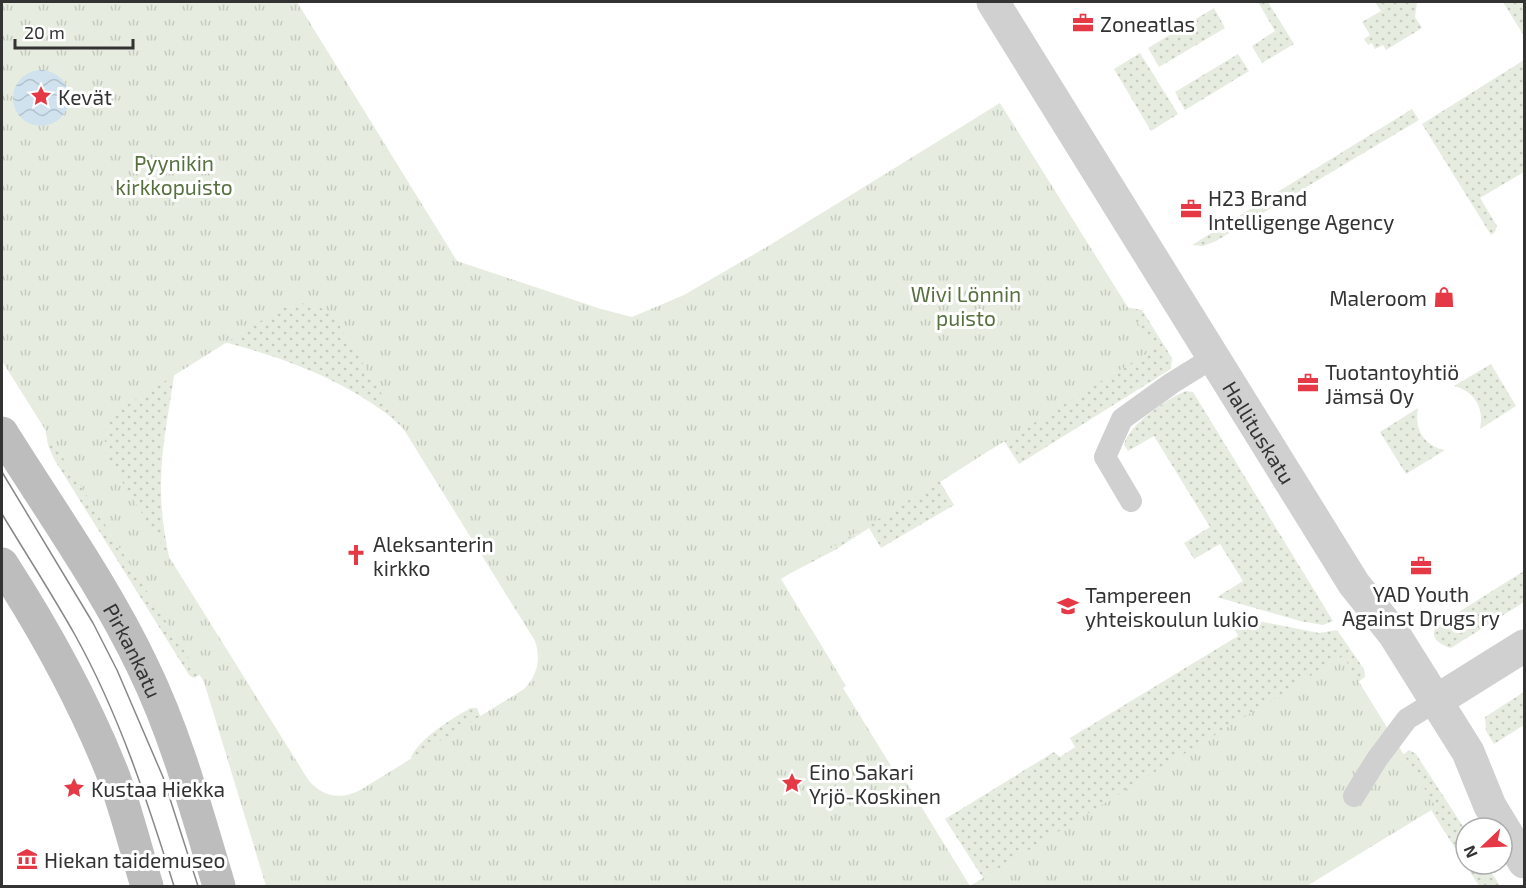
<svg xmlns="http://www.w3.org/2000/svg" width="1526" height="888" viewBox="0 0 1526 888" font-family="'Exo 2',sans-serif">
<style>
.grass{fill:url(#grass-dots)}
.park{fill:url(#park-tufts);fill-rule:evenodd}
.water{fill:url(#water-waves)}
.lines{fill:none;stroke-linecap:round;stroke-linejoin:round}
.lane{stroke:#d0d0d0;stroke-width:22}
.street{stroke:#d0d0d0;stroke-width:33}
.secondary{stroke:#bdbdbd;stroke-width:33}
.tram{stroke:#888;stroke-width:1.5}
.labels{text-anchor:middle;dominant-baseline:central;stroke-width:6;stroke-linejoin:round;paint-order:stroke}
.poi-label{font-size:21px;fill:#333;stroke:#fff;text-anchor:start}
.park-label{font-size:21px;fill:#56703f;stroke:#fff}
.street-label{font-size:21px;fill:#333;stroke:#fff}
</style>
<defs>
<pattern id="grass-dots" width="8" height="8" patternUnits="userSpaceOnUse" patternTransform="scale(1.5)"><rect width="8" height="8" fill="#e6ecdf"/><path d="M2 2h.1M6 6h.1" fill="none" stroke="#c6cbc0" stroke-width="1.8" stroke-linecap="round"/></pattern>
<pattern id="park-tufts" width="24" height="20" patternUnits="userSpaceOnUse" patternTransform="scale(1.5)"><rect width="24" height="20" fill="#e6ecdf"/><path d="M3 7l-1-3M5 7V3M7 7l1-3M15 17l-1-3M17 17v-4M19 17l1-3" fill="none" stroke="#c6cbc0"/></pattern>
<pattern id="water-waves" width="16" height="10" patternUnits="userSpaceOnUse" patternTransform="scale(1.5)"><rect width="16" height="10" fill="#cfe2ee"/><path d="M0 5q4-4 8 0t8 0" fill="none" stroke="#b2c2cd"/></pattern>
</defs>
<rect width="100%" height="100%" fill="#fff"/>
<g class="grass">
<path d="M 1258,2 L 1268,2 L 1294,44 L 1262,63 L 1252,46 L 1275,31 Z"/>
<path d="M 1375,2 L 1417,2 L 1415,17 L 1422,28 L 1386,50 L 1383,45 L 1375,49 L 1372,43 L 1368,45 L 1364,39 L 1370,35 L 1362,22 L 1381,11 Z"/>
<path d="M 1503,2 L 1524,2 L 1524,36 Z"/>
<path d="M 1214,8 L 1225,28 L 1159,67 L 1148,48 Z"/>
<path d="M 1140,53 L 1178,114 L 1151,131 L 1114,69 Z"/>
<path d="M 1238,54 L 1249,71 L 1185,110 L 1175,92 Z"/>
<path d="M 1524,60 L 1524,172 L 1480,198 L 1497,226 L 1495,232 L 1491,235 L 1422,124 Z"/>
<path d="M 1412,109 L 1419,120 L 1216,241 L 1203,246 L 1192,245 Z"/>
<path d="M 274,220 L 423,450 C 411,438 400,424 387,414 C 335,375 275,355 213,339 Z"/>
<path d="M 1125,307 L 1142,310 L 1172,358 L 1171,369 L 1019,464 L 1004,441 L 940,482 L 954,505 L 881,548 L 869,528 L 835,550 L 791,573 L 800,555 Z"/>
<path d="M 1491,364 L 1516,406 L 1480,429 C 1485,408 1474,391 1454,386 Z"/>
<path d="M 175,369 C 170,406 162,442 161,479 C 159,545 184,611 201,674 L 194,678 L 189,675 L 54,459 L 48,445 L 44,422 Z"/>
<path d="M 1186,391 L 1193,392 L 1333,621 L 1323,625 L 1300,621 L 1217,597 L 1243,581 L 1220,544 L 1194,559 L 1184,543 L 1210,527 L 1154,436 L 1128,451 L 1124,445 C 1128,425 1168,398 1186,391 Z"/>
<path d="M 1418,408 C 1414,429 1424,446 1445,450 L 1406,474 L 1380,432 Z"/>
<path d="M 1524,571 L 1524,602 L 1451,648 C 1440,645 1427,637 1438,625 Z"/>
<path d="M 1228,615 L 1319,633 L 1337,630 L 1364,669 L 1365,677 L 1310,717 L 991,886 L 981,875 L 945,819 L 1054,752 L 1060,757 L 1075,747 L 1070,738 L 1238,636 Z"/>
<path d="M 1524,692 L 1524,725 L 1494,744 L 1486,731 L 1485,717 Z"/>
<path d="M 471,708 L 477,708 L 483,723 L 414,762 L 411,757 C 420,738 452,718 471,708 Z"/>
<path d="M 1409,750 L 1416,754 L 1466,831 L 1466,864 L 1486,864 L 1500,886 L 1479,886 L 1431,810 L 1392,834 L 1401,756 Z"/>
</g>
<path class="park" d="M 2,2 L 297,2 L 457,261 L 601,309 L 632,317 L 684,295 L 770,245 L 1000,103 L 1154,349 L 781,579 L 846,686 L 843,688 L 899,779 L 903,777 L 970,886 L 1343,656 L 1436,807 L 1307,886 L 266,886 L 204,682 L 2,361 ZM 299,303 L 318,306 L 334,317 L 535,641 C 541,659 538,675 524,689 L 362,789 C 343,800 324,798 309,781 L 111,464 C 101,445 103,425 119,410 L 280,309 Z"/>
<circle class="water" cx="41" cy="98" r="28"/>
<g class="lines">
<g class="lane">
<path d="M 1131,501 L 1105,457 L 1122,419 L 1172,383 L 1214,357"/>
<path d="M 1354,796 L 1377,759 L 1407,719 L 1436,701"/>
</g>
<g class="street">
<path id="s1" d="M 993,2 L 1354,584 L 1394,634 L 1468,752 L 1490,806 L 1524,862"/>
<path d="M 1436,701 L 1524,646"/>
</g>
<g class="secondary">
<path id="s2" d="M 2,433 C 50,510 104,585 143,667 C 177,737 197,813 219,886"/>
<path d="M 2,564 C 46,632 84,701 114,777 C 127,813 136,850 147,886"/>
</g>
<g class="tram">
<path d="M 2,472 L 93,623 L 117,670 L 163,777 L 198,886"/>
<path d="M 2,514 C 26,554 52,594 75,635 C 119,714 147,800 174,886"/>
</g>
</g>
<defs>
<symbol id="office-bare" viewBox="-9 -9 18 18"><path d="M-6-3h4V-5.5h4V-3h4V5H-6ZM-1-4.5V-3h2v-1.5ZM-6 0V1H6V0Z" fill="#e63946" stroke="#fff" stroke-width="2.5" paint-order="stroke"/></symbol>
<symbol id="sight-bare" viewBox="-9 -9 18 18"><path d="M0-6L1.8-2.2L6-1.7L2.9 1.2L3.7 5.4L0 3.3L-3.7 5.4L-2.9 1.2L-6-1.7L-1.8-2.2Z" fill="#e63946" stroke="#fff" stroke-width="2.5" paint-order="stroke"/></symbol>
<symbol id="shop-bare" viewBox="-9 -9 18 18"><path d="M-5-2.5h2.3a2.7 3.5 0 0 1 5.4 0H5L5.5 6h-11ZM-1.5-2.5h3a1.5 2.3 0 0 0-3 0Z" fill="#e63946" stroke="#fff" stroke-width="2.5" paint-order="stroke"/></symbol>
<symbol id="church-bare" viewBox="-9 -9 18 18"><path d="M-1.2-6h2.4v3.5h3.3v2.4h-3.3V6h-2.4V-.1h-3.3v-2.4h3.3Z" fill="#e63946" stroke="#fff" stroke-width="2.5" paint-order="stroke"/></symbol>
<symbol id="school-bare" viewBox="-9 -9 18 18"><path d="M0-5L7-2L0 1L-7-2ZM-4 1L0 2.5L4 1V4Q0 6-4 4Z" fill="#e63946" stroke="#fff" stroke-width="2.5" paint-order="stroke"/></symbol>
<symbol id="museum-bare" viewBox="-9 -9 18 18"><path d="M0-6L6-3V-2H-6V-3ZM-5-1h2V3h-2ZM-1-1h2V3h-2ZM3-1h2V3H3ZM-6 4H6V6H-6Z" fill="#e63946" stroke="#fff" stroke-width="2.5" paint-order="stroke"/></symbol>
</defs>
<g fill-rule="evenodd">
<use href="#office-bare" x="1068" y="8" width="30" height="30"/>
<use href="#sight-bare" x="26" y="81" width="30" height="30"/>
<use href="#office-bare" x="1176" y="194" width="30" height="30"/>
<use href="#shop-bare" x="1429" y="282" width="30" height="30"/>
<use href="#office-bare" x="1293" y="368" width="30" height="30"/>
<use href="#church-bare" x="341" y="540" width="30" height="30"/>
<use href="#office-bare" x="1406" y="551" width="30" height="30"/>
<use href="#school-bare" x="1053" y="591" width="30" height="30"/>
<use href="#sight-bare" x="777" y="768" width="30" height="30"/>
<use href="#sight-bare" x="59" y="773" width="30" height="30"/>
<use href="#museum-bare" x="12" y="844" width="30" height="30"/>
</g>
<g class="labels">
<g class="poi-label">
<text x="1100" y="23">Zoneatlas</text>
<text x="58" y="96">Kevät</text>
<text x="1208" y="197">H23 Brand<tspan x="1208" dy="24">Intelligenge Agency</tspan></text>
<text x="1427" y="297" text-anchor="end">Maleroom</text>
<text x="1325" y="371">Tuotantoyhtiö<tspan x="1325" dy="24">Jämsä Oy</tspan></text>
<text x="373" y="543">Aleksanterin<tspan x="373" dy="24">kirkko</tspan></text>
<text x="1421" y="593" text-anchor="middle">YAD Youth<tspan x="1421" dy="24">Against Drugs ry</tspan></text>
<text x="1085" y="594">Tampereen<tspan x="1085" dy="24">yhteiskoulun lukio</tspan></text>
<text x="809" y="771">Eino Sakari<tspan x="809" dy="24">Yrjö-Koskinen</tspan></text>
<text x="91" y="788">Kustaa Hiekka</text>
<text x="44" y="859">Hiekan taidemuseo</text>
</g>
<g class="park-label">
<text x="174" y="162">Pyynikin<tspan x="174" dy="24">kirkkopuisto</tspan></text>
<text x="966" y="293">Wivi Lönnin<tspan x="966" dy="24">puisto</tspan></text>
</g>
<g class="street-label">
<text stroke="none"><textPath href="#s1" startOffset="506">Hallituskatu</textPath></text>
<text stroke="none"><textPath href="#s2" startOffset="254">Pirkankatu</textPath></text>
</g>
</g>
<rect width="1526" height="888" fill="none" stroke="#333333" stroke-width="6"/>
<g transform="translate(1484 846) rotate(247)"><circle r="28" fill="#ffffff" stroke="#adadad" stroke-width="1.5"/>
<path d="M0-4.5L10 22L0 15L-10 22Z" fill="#e63946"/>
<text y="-9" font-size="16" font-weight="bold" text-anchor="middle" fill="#333333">N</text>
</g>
<path d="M15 39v9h118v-9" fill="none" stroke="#333333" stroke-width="3"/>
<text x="24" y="39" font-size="18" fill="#333333" stroke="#ffffff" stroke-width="4.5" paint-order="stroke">20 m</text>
</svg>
